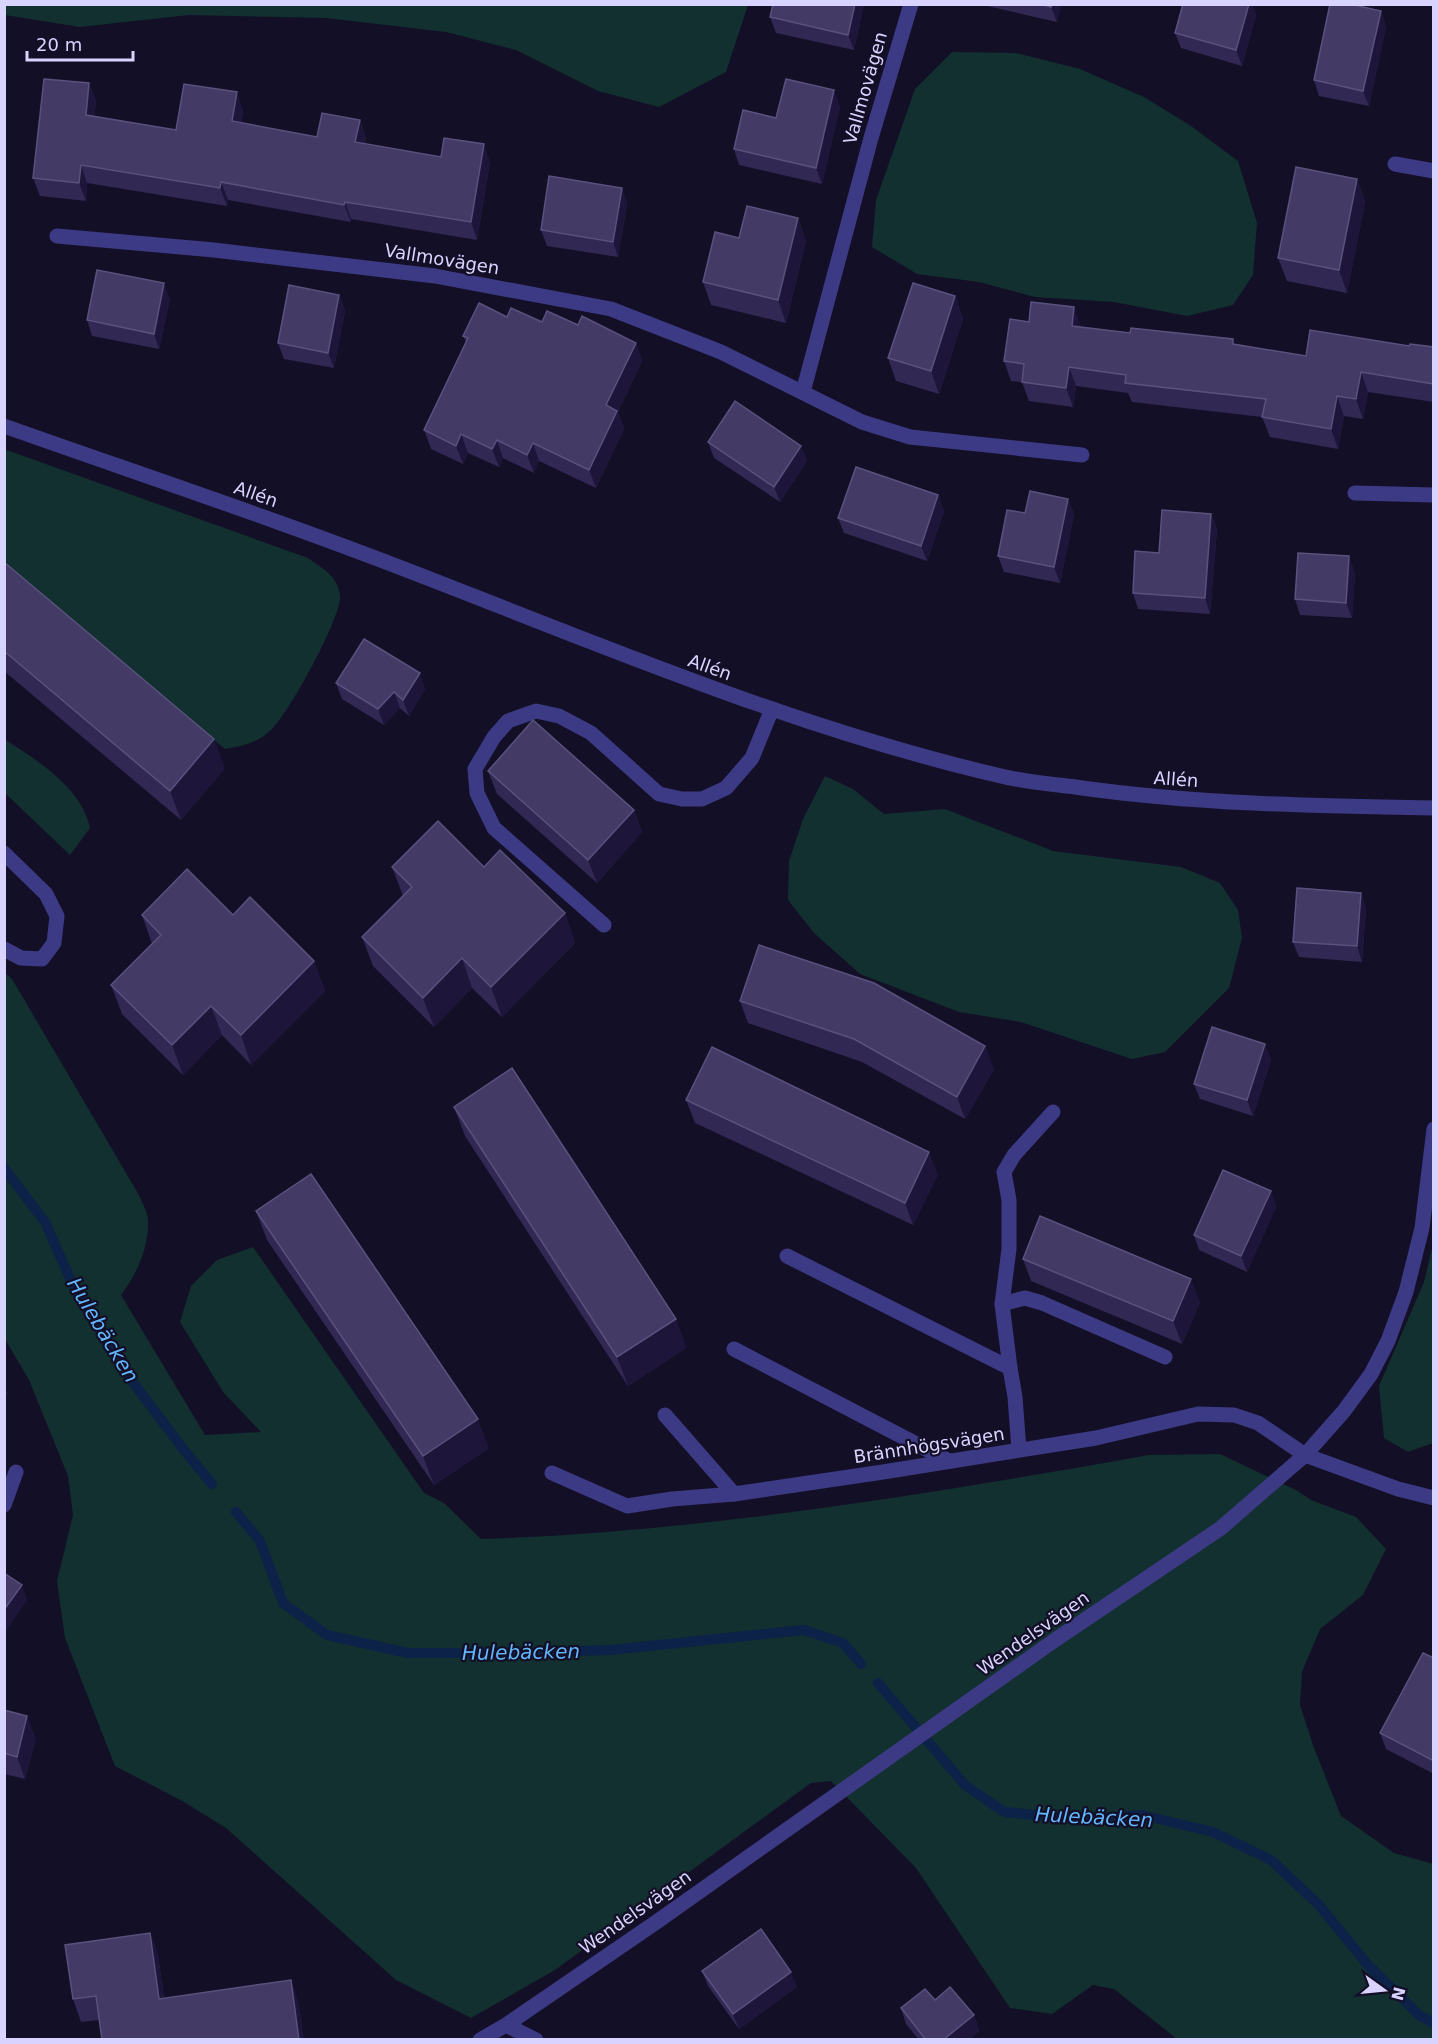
<svg xmlns="http://www.w3.org/2000/svg" width="1438" height="2044" viewBox="0 0 1438 2044" font-family="'DejaVu Sans',sans-serif">
<style>
.green{fill:#12302f}
.lines{fill:none;stroke-linecap:round;stroke-linejoin:round}
.stream{stroke:#0c2248;stroke-width:10}
.service{stroke:#3d3a85;stroke-width:15}
.minor{stroke:#3d3a85;stroke-width:15}
.tertiary{stroke:#3d3a85;stroke-width:15}
.wall{fill:#312854}
.shaded-wall{fill:#1d163a}
.building{fill:#433a66;stroke:#5a527e;stroke-width:1.5}
.labels{text-anchor:middle;dominant-baseline:central;stroke-width:4.5;stroke-linejoin:round;paint-order:stroke}
.street-label{font-size:18px;fill:#d9d4ff;stroke:#130f26}
.water-label{font-size:20px;font-style:italic;fill:#62b6ff;stroke:#130f26}
</style>
<rect width="100%" height="100%" fill="#130f26"/>
<g class="green">
<path d="M 4,5 L 5,4 L 748,5 L 726,72 L 659,107 L 598,91 L 516,50 L 446,32 L 326,18 L 189,15 L 80,27 L 5,15 Z"/>
<path d="M 952,52 L 1016,53 L 1080,69 L 1144,97 L 1191,126 L 1238,161 L 1257,223 L 1253,275 L 1233,305 L 1187,316 L 1114,302 L 1035,297 L 979,282 L 917,274 L 872,247 L 876,200 L 915,89 Z"/>
<path d="M 4,449 L 308,558 C 323,569 337,575 340,595 C 343,615 288,715 271,730 C 258,743 242,746 225,749 L 13,576 L 5,577 Z"/>
<path d="M 4,739 C 37,760 82,788 90,828 L 70,855 L 5,793 Z"/>
<path d="M 825,776 L 853,789 L 884,814 L 945,809 L 1053,851 L 1181,867 L 1220,883 L 1238,910 L 1242,938 L 1229,988 L 1165,1052 L 1132,1059 L 1021,1022 L 959,1012 L 860,974 L 814,933 L 788,900 L 789,861 L 803,819 Z"/>
<path d="M 5,973 L 12,979 L 139,1195 C 142,1202 148,1213 148,1221 C 149,1247 137,1274 121,1295 L 205,1435 L 261,1432 L 223,1392 L 180,1322 L 191,1286 L 217,1260 L 253,1247 L 424,1493 L 444,1503 L 481,1539 C 704,1532 929,1494 1149,1455 L 1220,1454 L 1296,1490 L 1311,1500 L 1356,1517 L 1386,1549 L 1363,1595 L 1320,1629 L 1302,1672 L 1300,1705 L 1314,1748 L 1341,1816 L 1394,1853 L 1433,1864 L 1433,2039 L 1177,2039 L 1114,1989 L 1093,1985 L 1052,2014 L 1010,2008 L 916,1868 L 831,1781 L 811,1783 L 555,1970 L 471,2018 L 396,1980 L 226,1828 L 184,1802 L 115,1766 L 65,1638 L 57,1581 L 73,1515 L 68,1476 L 29,1380 L 5,1339 Z"/>
<path d="M 1433,1244 L 1433,1443 L 1408,1452 L 1384,1438 L 1379,1386 L 1424,1282 Z"/>
</g>
<g class="lines">
<g class="stream">
<path d="M 4,1168 L 45,1222 L 76,1292 L 132,1381 L 184,1450 L 212,1484"/>
<path d="M 236,1512 L 260,1541 L 283,1603 L 327,1635 L 408,1653 L 513,1653 L 610,1650 L 804,1630 L 843,1643 L 861,1664"/>
<path d="M 878,1683 L 965,1785 L 1004,1812 L 1078,1819 L 1142,1815 L 1213,1832 L 1271,1860 L 1319,1905 L 1367,1964 L 1420,2016 L 1434,2023"/>
</g>
<g class="service">
<path d="M 1395,164 L 1434,171"/>
<path d="M 1355,493 L 1434,495"/>
<path d="M 4,853 L 46,894 L 57,916 L 54,943 L 42,959 L 21,958 L 4,949"/>
<path d="M 604,925 L 494,828 L 477,793 L 475,769 L 494,737 L 508,721 L 536,711 L 559,716 L 591,733 L 659,794 L 682,799 L 702,799 L 726,788 L 752,758 L 772,709"/>
<path d="M 787,1256 L 1010,1368 L 1015,1397 L 1019,1450"/>
<path d="M 1002,1304 L 1025,1298 L 1042,1303 L 1165,1357"/>
<path d="M 734,1349 L 949,1461"/>
<path d="M 1010,1368 L 1002,1304 L 1009,1249 L 1009,1200 L 1004,1172 L 1014,1155 L 1053,1112"/>
<path d="M 665,1415 L 734,1494"/>
<path d="M 4,1505 L 16,1472"/>
</g>
<g class="minor">
<path d="M 57,236 L 214,250 L 435,276 L 611,309 L 721,352 L 862,422 L 910,437 L 1082,455"/>
<path d="M 803,392 L 871,138 L 911,4"/>
<path d="M 552,1473 L 627,1506 L 672,1499 L 734,1494 L 883,1472 L 1096,1438 L 1198,1414 L 1234,1415 L 1258,1423 L 1305,1455 L 1398,1489 L 1434,1498"/>
<path d="M 506,2025 L 536,2040"/>
<path d="M 480,2040 L 506,2025 L 655,1923 L 1055,1640 L 1221,1528 L 1305,1455 L 1344,1411 L 1371,1374 L 1388,1341 L 1406,1292 L 1422,1228 L 1434,1129"/>
</g>
<path class="tertiary" d="M 4,426 C 148,477 293,525 435,581 C 621,653 806,731 1001,776 C 1025,782 1050,784 1075,787 C 1193,804 1314,806 1434,808"/>
</g>
<g class="wall">
<path d="M 864,4 L 854,50 L 776,33 L 770,17 Z"/>
<path d="M 987,4 L 1061,4 L 1057,22 L 987,6 Z"/>
<path d="M 1183,4 L 1252,4 L 1256,15 L 1242,66 L 1181,48 L 1175,33 Z"/>
<path d="M 1381,11 L 1386,27 L 1369,106 L 1319,96 L 1314,80 Z"/>
<path d="M 89,83 L 96,101 L 94,116 L 176,130 L 243,110 L 241,123 L 317,137 L 360,120 L 366,138 L 365,144 L 441,157 L 490,162 L 477,240 L 351,219 L 351,222 L 228,200 L 227,206 L 87,183 L 86,201 L 40,196 L 33,178 Z"/>
<path d="M 840,106 L 822,184 L 739,165 L 734,149 L 776,118 Z"/>
<path d="M 1357,179 L 1365,202 L 1347,293 L 1287,281 L 1278,258 Z"/>
<path d="M 622,188 L 627,204 L 618,257 L 547,246 L 541,230 Z"/>
<path d="M 798,218 L 806,241 L 786,323 L 711,305 L 703,282 L 739,238 Z"/>
<path d="M 339,295 L 345,311 L 334,368 L 284,359 L 278,343 Z"/>
<path d="M 955,296 L 963,319 L 939,394 L 896,381 L 888,358 Z"/>
<path d="M 170,299 L 159,349 L 92,336 L 87,320 Z"/>
<path d="M 507,317 L 542,322 L 578,325 L 636,343 L 642,361 L 618,412 L 624,429 L 596,488 L 539,461 L 534,473 L 503,458 L 499,467 L 468,453 L 463,464 L 431,449 L 424,430 L 466,342 L 463,336 Z"/>
<path d="M 1029,322 L 1081,326 L 1081,327 L 1130,333 L 1235,344 L 1306,356 L 1409,346 L 1434,347 L 1434,402 L 1368,392 L 1363,419 L 1344,416 L 1338,449 L 1270,437 L 1262,417 L 1132,402 L 1128,393 L 1076,386 L 1073,407 L 1029,401 L 1022,382 L 1011,381 L 1004,361 Z"/>
<path d="M 708,442 L 801,446 L 807,461 L 780,502 L 714,458 Z"/>
<path d="M 938,495 L 944,511 L 927,561 L 844,533 L 838,518 Z"/>
<path d="M 1068,499 L 1074,515 L 1060,583 L 1004,572 L 998,556 L 1025,513 Z"/>
<path d="M 1211,514 L 1217,529 L 1210,614 L 1138,609 L 1133,593 L 1159,553 Z"/>
<path d="M 4,562 L 225,768 L 181,820 L 4,671 Z"/>
<path d="M 1355,572 L 1352,618 L 1300,615 L 1295,599 Z"/>
<path d="M 336,683 L 425,689 L 409,716 L 400,708 L 384,725 L 342,699 Z"/>
<path d="M 488,771 L 634,810 L 642,832 L 597,883 L 497,794 Z"/>
<path d="M 392,867 L 484,867 L 565,913 L 575,943 L 502,1017 L 472,988 L 434,1027 L 373,966 L 362,937 L 403,896 Z"/>
<path d="M 1361,893 L 1366,908 L 1362,962 L 1299,957 L 1293,942 Z"/>
<path d="M 142,915 L 233,915 L 314,961 L 325,991 L 251,1065 L 222,1035 L 183,1075 L 122,1014 L 111,985 L 152,944 Z"/>
<path d="M 740,1001 L 994,1069 L 965,1119 L 862,1062 L 748,1023 Z"/>
<path d="M 1265,1044 L 1271,1060 L 1253,1116 L 1200,1099 L 1194,1084 Z"/>
<path d="M 686,1100 L 938,1174 L 913,1225 L 695,1123 Z"/>
<path d="M 454,1107 L 676,1319 L 686,1348 L 628,1386 L 465,1136 Z"/>
<path d="M 1271,1191 L 1276,1207 L 1247,1272 L 1199,1250 L 1194,1235 Z"/>
<path d="M 256,1211 L 489,1448 L 434,1485 L 267,1240 Z"/>
<path d="M 1023,1259 L 1200,1302 L 1182,1344 L 1031,1281 Z"/>
<path d="M 1434,1658 L 1434,1774 L 1386,1749 L 1380,1733 Z"/>
<path d="M 4,1710 L 36,1738 L 25,1779 L 4,1774 Z"/>
<path d="M 150,1933 L 158,1955 L 164,1998 L 299,2003 L 99,2020 L 81,2022 L 73,1999 Z"/>
<path d="M 702,1971 L 797,1987 L 739,2029 L 708,1986 Z"/>
<path d="M 935,2000 L 974,2015 L 979,2031 L 968,2040 L 919,2040 L 906,2024 L 901,2008 Z"/>
</g>
<g class="shaded-wall">
<path d="M 855,4 L 864,4 L 854,50 L 848,35 Z"/>
<path d="M 1052,4 L 1061,4 L 1057,22 L 1051,7 Z"/>
<path d="M 1249,4 L 1252,4 L 1256,15 L 1242,66 L 1236,50 Z"/>
<path d="M 1381,11 L 1386,27 L 1369,106 L 1363,91 Z"/>
<path d="M 89,83 L 96,101 L 92,133 L 86,115 Z"/>
<path d="M 834,90 L 840,106 L 822,184 L 816,168 Z"/>
<path d="M 237,92 L 243,110 L 238,139 L 232,121 Z"/>
<path d="M 360,120 L 366,138 L 362,160 L 355,142 Z"/>
<path d="M 484,144 L 490,162 L 477,240 L 471,222 Z"/>
<path d="M 81,165 L 87,183 L 86,201 L 79,183 Z"/>
<path d="M 1357,179 L 1365,202 L 1347,293 L 1339,270 Z"/>
<path d="M 221,182 L 228,200 L 227,206 L 220,188 Z"/>
<path d="M 622,188 L 627,204 L 618,257 L 613,242 Z"/>
<path d="M 345,202 L 351,219 L 351,222 L 344,205 Z"/>
<path d="M 798,218 L 806,241 L 786,323 L 778,300 Z"/>
<path d="M 164,283 L 170,299 L 159,349 L 154,334 Z"/>
<path d="M 339,295 L 345,311 L 334,368 L 328,353 Z"/>
<path d="M 955,296 L 963,319 L 939,394 L 931,371 Z"/>
<path d="M 1074,307 L 1081,326 L 1079,346 L 1072,326 Z"/>
<path d="M 636,343 L 642,361 L 618,412 L 624,429 L 596,488 L 589,470 L 606,405 Z"/>
<path d="M 1069,367 L 1076,386 L 1073,407 L 1066,388 Z"/>
<path d="M 1361,372 L 1368,392 L 1363,419 L 1356,399 Z"/>
<path d="M 1337,396 L 1344,416 L 1338,449 L 1331,429 Z"/>
<path d="M 461,434 L 468,453 L 463,464 L 456,446 Z"/>
<path d="M 497,440 L 503,458 L 499,467 L 492,449 Z"/>
<path d="M 533,443 L 539,461 L 534,473 L 527,455 Z"/>
<path d="M 801,446 L 807,461 L 780,502 L 774,487 Z"/>
<path d="M 938,495 L 944,511 L 927,561 L 921,546 Z"/>
<path d="M 1068,499 L 1074,515 L 1060,583 L 1054,567 Z"/>
<path d="M 1211,514 L 1217,529 L 1210,614 L 1205,598 Z"/>
<path d="M 1349,556 L 1355,572 L 1352,618 L 1346,603 Z"/>
<path d="M 420,673 L 425,689 L 409,716 L 403,700 Z"/>
<path d="M 394,692 L 400,708 L 384,725 L 378,709 Z"/>
<path d="M 214,739 L 225,768 L 181,820 L 170,791 Z"/>
<path d="M 634,810 L 642,832 L 597,883 L 588,860 Z"/>
<path d="M 1361,893 L 1366,908 L 1362,962 L 1357,946 Z"/>
<path d="M 565,913 L 575,943 L 502,1017 L 491,987 Z"/>
<path d="M 462,958 L 472,988 L 434,1027 L 423,998 Z"/>
<path d="M 314,961 L 325,991 L 251,1065 L 241,1035 Z"/>
<path d="M 211,1006 L 222,1035 L 183,1075 L 172,1045 Z"/>
<path d="M 1265,1044 L 1271,1060 L 1253,1116 L 1247,1100 Z"/>
<path d="M 985,1046 L 994,1069 L 965,1119 L 957,1097 Z"/>
<path d="M 929,1152 L 938,1174 L 913,1225 L 905,1203 Z"/>
<path d="M 1271,1191 L 1276,1207 L 1247,1272 L 1241,1256 Z"/>
<path d="M 1191,1279 L 1200,1302 L 1182,1344 L 1173,1321 Z"/>
<path d="M 676,1319 L 686,1348 L 628,1386 L 617,1357 Z"/>
<path d="M 4,1384 L 8,1394 L 4,1396 Z"/>
<path d="M 478,1419 L 489,1448 L 434,1485 L 423,1456 Z"/>
<path d="M 22,1585 L 27,1600 L 4,1634 L 4,1610 Z"/>
<path d="M 27,1716 L 36,1738 L 25,1779 L 17,1757 Z"/>
<path d="M 150,1933 L 158,1955 L 167,2022 L 159,1999 Z"/>
<path d="M 791,1972 L 797,1987 L 739,2029 L 733,2014 Z"/>
<path d="M 291,1980 L 299,2003 L 304,2040 L 299,2040 Z"/>
<path d="M 974,2015 L 979,2031 L 968,2040 L 943,2040 Z"/>
</g>
<g class="building">
<path d="M 773,4 L 855,4 L 848,35 L 770,17 Z"/>
<path d="M 1041,4 L 1052,4 L 1051,7 Z"/>
<path d="M 1183,4 L 1249,4 L 1236,50 L 1175,33 Z"/>
<path d="M 1330,4 L 1350,4 L 1381,11 L 1363,91 L 1314,80 Z"/>
<path d="M 44,79 L 89,83 L 86,115 L 176,130 L 184,84 L 237,92 L 232,121 L 317,137 L 322,113 L 360,120 L 355,142 L 441,157 L 444,138 L 484,144 L 471,222 L 345,202 L 344,205 L 221,182 L 220,188 L 81,165 L 79,183 L 33,178 Z"/>
<path d="M 786,79 L 834,90 L 816,168 L 734,149 L 743,110 L 776,118 Z"/>
<path d="M 1296,167 L 1357,179 L 1339,270 L 1278,258 Z"/>
<path d="M 549,176 L 622,188 L 613,242 L 541,230 Z"/>
<path d="M 747,206 L 798,218 L 778,300 L 703,282 L 715,232 L 739,238 Z"/>
<path d="M 97,270 L 164,283 L 154,334 L 87,320 Z"/>
<path d="M 913,283 L 955,296 L 931,371 L 888,358 Z"/>
<path d="M 289,285 L 339,295 L 328,353 L 278,343 Z"/>
<path d="M 1031,302 L 1074,307 L 1072,326 L 1130,333 L 1131,328 L 1233,339 L 1233,344 L 1306,356 L 1310,330 L 1409,346 L 1410,344 L 1434,347 L 1434,384 L 1361,372 L 1356,399 L 1337,396 L 1331,429 L 1262,417 L 1266,399 L 1125,383 L 1126,375 L 1069,367 L 1066,388 L 1022,382 L 1024,364 L 1004,361 L 1010,319 L 1029,322 Z"/>
<path d="M 479,303 L 507,317 L 511,308 L 542,322 L 547,311 L 578,325 L 582,316 L 636,343 L 606,405 L 617,411 L 589,470 L 533,443 L 527,455 L 497,440 L 492,449 L 461,434 L 456,446 L 424,430 L 468,338 L 463,336 Z"/>
<path d="M 735,401 L 801,446 L 774,487 L 708,442 Z"/>
<path d="M 856,467 L 938,495 L 921,546 L 838,518 Z"/>
<path d="M 1030,491 L 1068,499 L 1054,567 L 998,556 L 1007,510 L 1025,513 Z"/>
<path d="M 1162,510 L 1211,514 L 1205,598 L 1133,593 L 1135,551 L 1159,553 Z"/>
<path d="M 1298,553 L 1349,556 L 1346,603 L 1295,599 Z"/>
<path d="M 4,562 L 214,739 L 170,791 L 4,651 Z"/>
<path d="M 364,639 L 420,673 L 403,700 L 394,692 L 378,709 L 336,683 Z"/>
<path d="M 533,720 L 634,810 L 588,860 L 488,771 Z"/>
<path d="M 438,821 L 484,867 L 500,850 L 565,913 L 491,987 L 462,958 L 423,998 L 362,937 L 412,887 L 392,867 Z"/>
<path d="M 187,869 L 233,915 L 250,897 L 314,961 L 241,1035 L 211,1006 L 172,1045 L 111,985 L 161,935 L 142,915 Z"/>
<path d="M 1297,888 L 1361,893 L 1357,946 L 1293,942 Z"/>
<path d="M 759,945 L 874,983 L 985,1046 L 957,1097 L 854,1039 L 740,1001 Z"/>
<path d="M 1212,1027 L 1265,1044 L 1247,1100 L 1194,1084 Z"/>
<path d="M 712,1047 L 929,1152 L 905,1203 L 686,1100 Z"/>
<path d="M 512,1068 L 676,1319 L 617,1357 L 454,1107 Z"/>
<path d="M 1223,1170 L 1271,1191 L 1241,1256 L 1194,1235 Z"/>
<path d="M 311,1174 L 478,1419 L 423,1456 L 256,1211 Z"/>
<path d="M 1040,1216 L 1191,1279 L 1173,1321 L 1023,1259 Z"/>
<path d="M 4,1573 L 22,1585 L 4,1610 Z"/>
<path d="M 1423,1653 L 1434,1658 L 1434,1761 L 1380,1733 Z"/>
<path d="M 4,1710 L 27,1716 L 17,1757 L 4,1753 Z"/>
<path d="M 761,1929 L 791,1972 L 733,2014 L 702,1971 Z"/>
<path d="M 150,1933 L 159,1999 L 291,1980 L 299,2040 L 102,2040 L 96,1996 L 73,1999 L 65,1945 Z"/>
<path d="M 950,1987 L 974,2015 L 943,2040 L 926,2040 L 901,2008 L 925,1989 L 935,2000 Z"/>
</g>
<g class="labels">
<g class="street-label">
<text transform="translate(865 88) rotate(-74)">Vallmovägen</text>
<text transform="translate(442 259) rotate(9)">Vallmovägen</text>
<text transform="translate(256 494) rotate(19)">Allén</text>
<text transform="translate(710 667) rotate(20)">Allén</text>
<text transform="translate(1176 779) rotate(4)">Allén</text>
<text transform="translate(929 1445) rotate(-9)">Brännhögsvägen</text>
<text transform="translate(1033 1633) rotate(-35)">Wendelsvägen</text>
<text transform="translate(635 1912) rotate(-35)">Wendelsvägen</text>
</g>
<g class="water-label">
<text transform="translate(103 1330) rotate(59)">Hulebäcken</text>
<text transform="translate(521 1652) rotate(-1)">Hulebäcken</text>
<text transform="translate(1094 1817) rotate(3)">Hulebäcken</text>
</g>
</g>
<rect width="1438" height="2044" fill="none" stroke="#d9d4ff" stroke-width="12"/>
<g transform="translate(1384 1990) rotate(105)" stroke="#130f26" stroke-width="4.5" paint-order="stroke">
<path d="M0-4.5L10 22L0 15L-10 22Z" fill="#d9d4ff"/>
<text y="-9" font-size="16" font-weight="bold" text-anchor="middle" fill="#d9d4ff">N</text>
</g>
<path d="M27 51v9h106v-9" fill="none" stroke="#d9d4ff" stroke-width="3"/>
<text x="36" y="51" font-size="18" fill="#d9d4ff" stroke="#130f26" stroke-width="4.5" paint-order="stroke">20 m</text>
</svg>
